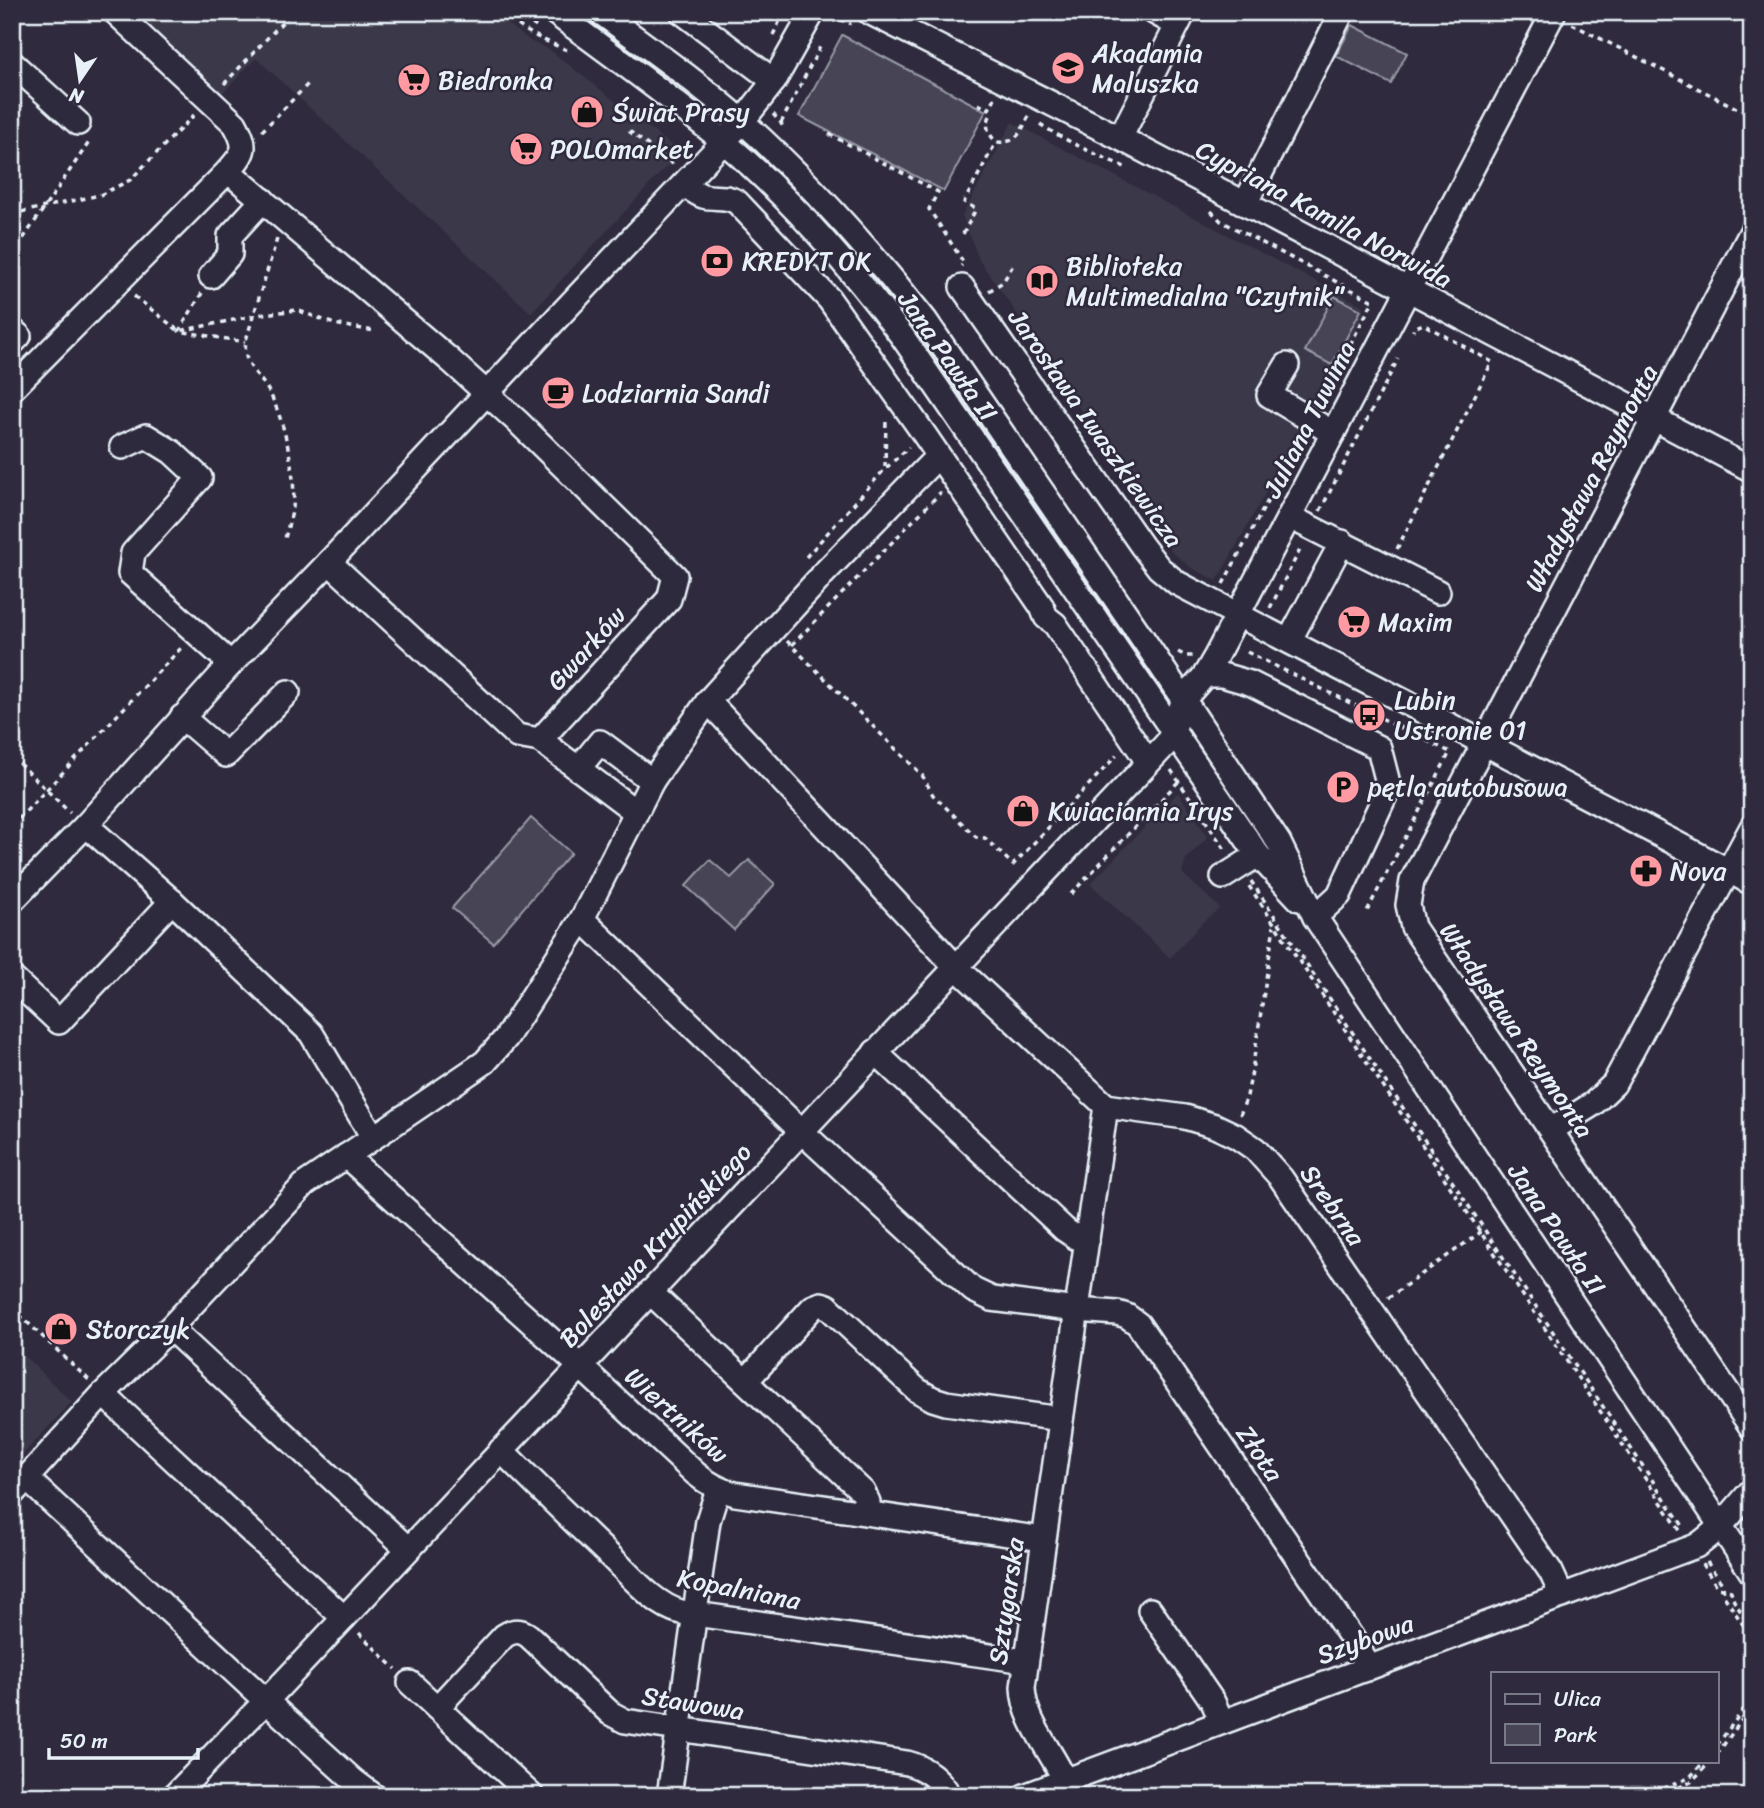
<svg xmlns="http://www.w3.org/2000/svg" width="1764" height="1808" viewBox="0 0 1764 1808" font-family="Sriracha,sans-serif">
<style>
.built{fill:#3b3749}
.green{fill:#464455;stroke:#979aa6;stroke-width:2}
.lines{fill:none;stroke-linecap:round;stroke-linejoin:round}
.minor-casing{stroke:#e8f1f8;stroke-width:28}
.path{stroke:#e8f1f8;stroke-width:3.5;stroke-dasharray:5 5;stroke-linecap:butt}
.minor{stroke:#2f2a3d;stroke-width:23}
.labels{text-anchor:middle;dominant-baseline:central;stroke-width:5;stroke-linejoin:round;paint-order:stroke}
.poi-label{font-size:26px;fill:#e8f1f8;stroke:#2f2a3d;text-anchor:start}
.street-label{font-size:26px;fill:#e8f1f8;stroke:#2f2a3d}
</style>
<rect width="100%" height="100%" fill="#2f2a3d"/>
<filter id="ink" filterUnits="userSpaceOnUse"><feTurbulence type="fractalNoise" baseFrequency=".0143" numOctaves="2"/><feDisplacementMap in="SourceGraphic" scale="14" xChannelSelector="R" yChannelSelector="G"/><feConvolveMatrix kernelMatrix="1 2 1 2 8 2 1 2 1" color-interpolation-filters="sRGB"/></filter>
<g filter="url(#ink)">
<g class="built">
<path d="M 130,12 L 491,12 L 532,42 L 550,50 L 680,152 L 531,313 L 256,58 L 220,96 Z"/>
<path d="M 1012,122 L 1363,306 L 1363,315 L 1217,581 L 1190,567 L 1172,552 L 1032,335 L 979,260 L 962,215 L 972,198 Z"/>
<path d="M 1178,792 L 1208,837 L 1186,859 L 1182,873 L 1220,908 L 1203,922 L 1170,958 L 1090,884 Z"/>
<path d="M 12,1344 L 72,1402 L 12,1466 Z"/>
</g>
<g class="green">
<path d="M 1352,25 L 1407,53 L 1391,84 L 1336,56 Z"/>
<path d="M 842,35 L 986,111 L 944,191 L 799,116 Z"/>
<path d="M 1334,296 L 1361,310 L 1332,365 L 1305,351 Z"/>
<path d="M 531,818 L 571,853 L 493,943 L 452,908 Z"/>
<path d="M 710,860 L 731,878 L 749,860 L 775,884 L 734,930 L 686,886 Z"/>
</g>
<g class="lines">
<defs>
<g id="minor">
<path d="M 554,12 C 610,54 669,95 723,141 C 791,198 849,266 902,336 L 1258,855 L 1299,899"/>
<path d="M 600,12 C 649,48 699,83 744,123 C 811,183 870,250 925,320 L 1145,642 L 1279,843 L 1315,917 L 1752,1573"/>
<path d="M 682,12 L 774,81"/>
<path d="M 869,12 L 1120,138 L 1752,470"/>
<path d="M 1154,12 L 1177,25"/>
<path d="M 12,63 L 78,123"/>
<path d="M 1120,138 L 1184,12"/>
<path d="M 228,171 L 451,361 L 517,421 L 675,576 L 669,599 L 540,740 L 517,736 L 329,562"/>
<path d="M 684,184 C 690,188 696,194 703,196 C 715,199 726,195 737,202 L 829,299 L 924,434 L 1042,607 L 1046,617 L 1055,624 L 1148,762"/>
<path d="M 1245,204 L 1342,12"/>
<path d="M 1752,231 L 1412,881 L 1408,905 L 1413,927 L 1752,1428"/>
<path d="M 211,276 L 230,254 L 230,236 L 263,200"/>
<path d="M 962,287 L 1142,546 L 1159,568 L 1177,583 L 1752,883"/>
<path d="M 12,330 L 19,336 L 12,343"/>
<path d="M 1287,365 L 1269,395 L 1333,433"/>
<path d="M 12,389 L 228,171 C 245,152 248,148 235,124 L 115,12"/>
<path d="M 122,447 L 146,436 L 172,452 L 200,478 L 133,553 L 130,573 L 231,664"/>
<path d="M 1290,517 L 1438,592"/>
<path d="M 823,574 L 934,460"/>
<path d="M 1289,641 L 1342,542"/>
<path d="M 1205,675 L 1222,675 L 1250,683 L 1379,748 L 1389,787 L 1339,895 L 1315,917"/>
<path d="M 708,701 L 956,967 L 1106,1106 L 1185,1117 L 1215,1126 L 1236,1136 L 1255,1149 L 1281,1178 L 1551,1572 L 1562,1596"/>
<path d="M 182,717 L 226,755 L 288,692"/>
<path d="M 540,740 L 636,812"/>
<path d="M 578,769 L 600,742 L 652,781"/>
<path d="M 86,825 L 172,901 L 311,1033 L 373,1137"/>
<path d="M 1223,877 L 1258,855"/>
<path d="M 12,901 L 86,825 L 231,664 L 329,562 L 557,318 L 742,122 L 774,81 L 813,12"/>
<path d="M 582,919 L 801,1131 L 973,1290 L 992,1299 L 1077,1310 L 1117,1313 L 1127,1316 L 1138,1324 L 1352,1638 L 1361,1652 L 1366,1669"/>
<path d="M 12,978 L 59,1022 L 172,901"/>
<path d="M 875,1052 L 1065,1230 L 1077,1238 L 1087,1241"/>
<path d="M 1551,1130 L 1593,1104 L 1614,1084 L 1752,827"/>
<path d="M 346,1156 L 580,1366 L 696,1474 C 708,1484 720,1490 735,1494 L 1043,1539"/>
<path d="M 650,1292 L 863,1492 L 868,1502 L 868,1513"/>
<path d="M 170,1328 L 408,1549"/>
<path d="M 746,1381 L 813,1307 L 821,1304 L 827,1306 L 917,1390 L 933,1399 L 946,1403 L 1061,1419"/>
<path d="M 103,1394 L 344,1618"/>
<path d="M 501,1450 C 537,1486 573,1521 610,1556 C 630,1575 654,1605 681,1612 L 1026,1661"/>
<path d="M 26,1478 L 266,1701 L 354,1781 L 374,1796"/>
<path d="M 12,1494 L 103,1394 L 170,1328 L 305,1184 L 485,1062 L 506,1038 L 582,919 L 652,781 L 708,701 L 818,580"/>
<path d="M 1150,1610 L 1213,1702 L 1222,1722"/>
<path d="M 410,1683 L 532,1796"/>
<path d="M 437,1708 L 504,1636 C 513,1630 521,1630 529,1636 L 610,1713 L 625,1721 L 907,1763 C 927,1768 939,1779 950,1796"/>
<path d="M 1065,1781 C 1051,1749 1024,1722 1023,1687 L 1106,1106"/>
<path d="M 174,1796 L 266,1701 L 1167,743 L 1173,731 L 1184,699 L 1205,675 L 1216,656 L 1554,12"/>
<path d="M 669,1796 L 708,1521 L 718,1489"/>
<path d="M 1024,1796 L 1696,1546 C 1718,1532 1735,1509 1752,1490"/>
</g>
</defs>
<use href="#minor" class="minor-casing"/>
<g class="path">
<path d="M 503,12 C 521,31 543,40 567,50"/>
<path d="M 516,12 L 539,29"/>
<path d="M 840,19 L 851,24"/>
<path d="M 935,20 L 939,12"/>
<path d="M 833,21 L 840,19 L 843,12"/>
<path d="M 1572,24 L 1752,116"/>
<path d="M 773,35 L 784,12"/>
<path d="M 224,84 L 292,12"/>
<path d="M 978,104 L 989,109 L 995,98"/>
<path d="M 773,114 L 781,123 L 784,130"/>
<path d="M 12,115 L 25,102"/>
<path d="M 990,116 C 985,127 988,133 996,142 C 1017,144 1020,133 1029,116"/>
<path d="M 781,123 L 820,47"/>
<path d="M 1040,124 C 1067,142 1097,155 1127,168"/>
<path d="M 262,131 L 310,82"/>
<path d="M 629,131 L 674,165"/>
<path d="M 829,134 L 938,192 L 929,209 L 964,263 L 961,266"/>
<path d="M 1211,211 L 1221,221 L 1373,301 L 1320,402"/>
<path d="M 12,214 L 100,195 L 130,180 L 194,115"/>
<path d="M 963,234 L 976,209 L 964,202 L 996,142"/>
<path d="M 277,239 L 246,340 C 246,345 244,351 246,356 C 249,369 263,380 269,392 C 284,418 297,477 293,507 C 291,518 287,528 285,539"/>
<path d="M 12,255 L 90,141"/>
<path d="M 989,291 L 1003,282 L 1013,265"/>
<path d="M 202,293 L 179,331 L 245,342"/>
<path d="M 134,296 L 179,331 L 263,314 L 297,310 L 334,324 L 374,331"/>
<path d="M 885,467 L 886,419"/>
<path d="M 1320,511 L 1398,359"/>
<path d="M 1397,549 L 1492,362 L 1423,324 L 1414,328 L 1413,331"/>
<path d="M 806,557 L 885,469 L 909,447"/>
<path d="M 1223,584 L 1302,437"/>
<path d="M 1270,608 L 1302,546"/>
<path d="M 787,641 L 922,775 L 933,795 L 976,837 L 985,838 L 1013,865 L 1117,755"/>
<path d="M 792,645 L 941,492"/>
<path d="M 1178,652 L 1186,656 L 1194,656"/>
<path d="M 1247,652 L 1450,752 L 1366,913"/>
<path d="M 12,756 L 70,813"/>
<path d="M 1171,770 L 1226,851"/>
<path d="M 12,826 L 182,647"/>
<path d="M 1251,881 L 1685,1529"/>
<path d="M 1249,886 L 1681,1532"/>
<path d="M 1071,894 L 1179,781"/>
<path d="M 1240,1115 L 1247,1096 L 1252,1071 L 1274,926"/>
<path d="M 1388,1298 L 1481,1232"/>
<path d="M 12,1308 L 90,1381"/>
<path d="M 1707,1562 L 1723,1585 L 1724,1596 L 1752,1638"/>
<path d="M 1702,1564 L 1718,1588 L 1731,1591 L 1734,1601 L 1752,1629"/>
<path d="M 359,1633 L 396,1669"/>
<path d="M 1717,1745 L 1752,1698"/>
<path d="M 1717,1754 L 1752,1706"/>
<path d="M 122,1796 L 125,1794 L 127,1796"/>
<path d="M 1645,1796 L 1689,1778 L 1705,1761"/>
<path d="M 1660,1796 L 1691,1782 L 1711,1761"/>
</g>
<use href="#minor" class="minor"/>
</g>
</g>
<defs>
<symbol id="school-disc" viewBox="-11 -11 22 22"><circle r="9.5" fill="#ff9aa2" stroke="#2f2a3d"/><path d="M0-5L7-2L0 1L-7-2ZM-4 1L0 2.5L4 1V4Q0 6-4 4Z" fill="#111"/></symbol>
<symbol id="supermarket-disc" viewBox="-11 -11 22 22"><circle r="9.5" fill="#ff9aa2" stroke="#2f2a3d"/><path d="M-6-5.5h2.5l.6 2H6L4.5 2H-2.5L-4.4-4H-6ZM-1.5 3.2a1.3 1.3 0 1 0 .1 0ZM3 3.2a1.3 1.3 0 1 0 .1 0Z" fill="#111"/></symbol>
<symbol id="shop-disc" viewBox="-11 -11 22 22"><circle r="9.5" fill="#ff9aa2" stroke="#2f2a3d"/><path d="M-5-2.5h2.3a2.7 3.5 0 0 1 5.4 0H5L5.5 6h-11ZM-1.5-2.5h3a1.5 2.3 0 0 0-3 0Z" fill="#111"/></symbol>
<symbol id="bank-disc" viewBox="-11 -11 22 22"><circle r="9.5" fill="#ff9aa2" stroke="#2f2a3d"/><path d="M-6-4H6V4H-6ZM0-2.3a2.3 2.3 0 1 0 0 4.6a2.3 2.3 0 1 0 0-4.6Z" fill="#111"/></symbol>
<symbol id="library-disc" viewBox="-11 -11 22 22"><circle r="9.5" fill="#ff9aa2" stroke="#2f2a3d"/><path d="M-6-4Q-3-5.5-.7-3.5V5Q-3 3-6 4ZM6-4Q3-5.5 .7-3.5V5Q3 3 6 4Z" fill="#111"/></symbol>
<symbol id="cafe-disc" viewBox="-11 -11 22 22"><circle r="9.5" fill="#ff9aa2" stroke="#2f2a3d"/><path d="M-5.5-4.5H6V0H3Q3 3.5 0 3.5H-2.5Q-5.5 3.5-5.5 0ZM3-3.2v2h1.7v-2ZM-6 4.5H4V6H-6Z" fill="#111"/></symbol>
<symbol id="bus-disc" viewBox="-11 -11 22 22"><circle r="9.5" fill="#ff9aa2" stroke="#2f2a3d"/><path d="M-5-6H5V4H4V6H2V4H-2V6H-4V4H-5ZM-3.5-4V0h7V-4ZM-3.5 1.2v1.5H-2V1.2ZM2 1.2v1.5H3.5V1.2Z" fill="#111"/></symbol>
<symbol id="parking-disc" viewBox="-11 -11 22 22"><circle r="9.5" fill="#ff9aa2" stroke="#2f2a3d"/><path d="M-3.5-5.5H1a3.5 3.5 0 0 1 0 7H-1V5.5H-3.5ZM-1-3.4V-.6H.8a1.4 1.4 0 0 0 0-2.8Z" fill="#111"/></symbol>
<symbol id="pharmacy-disc" viewBox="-11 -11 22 22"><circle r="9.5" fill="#ff9aa2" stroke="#2f2a3d"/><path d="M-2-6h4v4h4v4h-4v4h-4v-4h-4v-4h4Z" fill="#111"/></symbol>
</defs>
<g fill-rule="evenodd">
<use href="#school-disc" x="1049" y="49" width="38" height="38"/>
<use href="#supermarket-disc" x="395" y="61" width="38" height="38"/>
<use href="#shop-disc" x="568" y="93" width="38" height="38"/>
<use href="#supermarket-disc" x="507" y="130" width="38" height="38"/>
<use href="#bank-disc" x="698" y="242" width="38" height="38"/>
<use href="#library-disc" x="1023" y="262" width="38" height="38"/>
<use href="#cafe-disc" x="539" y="374" width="38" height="38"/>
<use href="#supermarket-disc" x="1335" y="603" width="38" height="38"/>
<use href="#bus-disc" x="1350" y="696" width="38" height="38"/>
<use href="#parking-disc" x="1324" y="768" width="38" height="38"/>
<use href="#shop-disc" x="1004" y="792" width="38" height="38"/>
<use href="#pharmacy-disc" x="1627" y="852" width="38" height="38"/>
<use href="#shop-disc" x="42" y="1310" width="38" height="38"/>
</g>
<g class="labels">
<g class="poi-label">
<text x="1092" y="53">Akadamia<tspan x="1092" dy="30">Maluszka</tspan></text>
<text x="438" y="80">Biedronka</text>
<text x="612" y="112">Świat Prasy</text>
<text x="550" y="149">POLOmarket</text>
<text x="742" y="261">KREDYT OK</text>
<text x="1066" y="266">Biblioteka<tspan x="1066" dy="30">Multimedialna "Czytnik"</tspan></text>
<text x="582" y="393">Lodziarnia Sandi</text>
<text x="1378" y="622">Maxim</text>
<text x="1394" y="700">Lubin<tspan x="1394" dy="30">Ustronie 01</tspan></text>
<text x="1368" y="787">pętla autobusowa</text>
<text x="1048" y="811">Kwiaciarnia Irys</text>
<text x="1670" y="871">Nova</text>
<text x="86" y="1329">Storczyk</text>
</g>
<g class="street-label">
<text transform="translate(1324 214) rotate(28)">Cypriana Kamila Norwida</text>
<text transform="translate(948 356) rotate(55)">Jana Pawła II</text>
<text transform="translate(1309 419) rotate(-63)">Juliana Tuwima</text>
<text transform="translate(1096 428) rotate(55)">Jarosława Iwaszkiewicza</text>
<text transform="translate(1591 478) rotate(-62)">Władysława Reymonta</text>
<text transform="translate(586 648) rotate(-48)">Gwarków</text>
<text transform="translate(1517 1030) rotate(56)">Władysława Reymonta</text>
<text transform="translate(1333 1205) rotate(55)">Srebrna</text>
<text transform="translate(1557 1229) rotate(56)">Jana Pawła II</text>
<text transform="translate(655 1245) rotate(-47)">Bolesława Krupińskiego</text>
<text transform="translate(677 1415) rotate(42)">Wiertników</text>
<text transform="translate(1260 1453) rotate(56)">Złota</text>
<text transform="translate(739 1589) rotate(11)">Kopalniana</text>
<text transform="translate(1006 1601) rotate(-82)">Sztygarska</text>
<text transform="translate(1365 1639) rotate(-20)">Szybowa</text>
<text transform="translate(693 1703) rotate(9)">Stawowa</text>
</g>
</g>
<rect width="1764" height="1808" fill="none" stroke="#2f2a3d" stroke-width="42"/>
<rect x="21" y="21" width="1722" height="1766" fill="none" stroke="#e8f1f8" stroke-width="2.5" filter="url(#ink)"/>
<rect x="1491" y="1672" width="228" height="91" fill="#2f2a3d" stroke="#797a88" stroke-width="2"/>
<rect x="1505" y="1694" width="35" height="10" fill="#2f2a3d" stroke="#797a88" stroke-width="2"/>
<text x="1554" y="1706" font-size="21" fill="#e8f1f8">Ulica</text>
<rect x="1505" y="1724" width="35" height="21" fill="#464455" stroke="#797a88" stroke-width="2"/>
<text x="1554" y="1742" font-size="21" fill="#e8f1f8">Park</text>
<g transform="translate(80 80) rotate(193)" stroke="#2f2a3d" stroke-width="5" paint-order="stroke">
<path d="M0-5L12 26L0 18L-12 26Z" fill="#e8f1f8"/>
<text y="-10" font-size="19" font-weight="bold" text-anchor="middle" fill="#e8f1f8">N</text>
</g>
<path d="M49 1748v10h149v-10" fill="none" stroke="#e8f1f8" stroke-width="3.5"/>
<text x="60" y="1748" font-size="21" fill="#e8f1f8" stroke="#2f2a3d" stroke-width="5" paint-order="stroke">50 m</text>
</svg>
